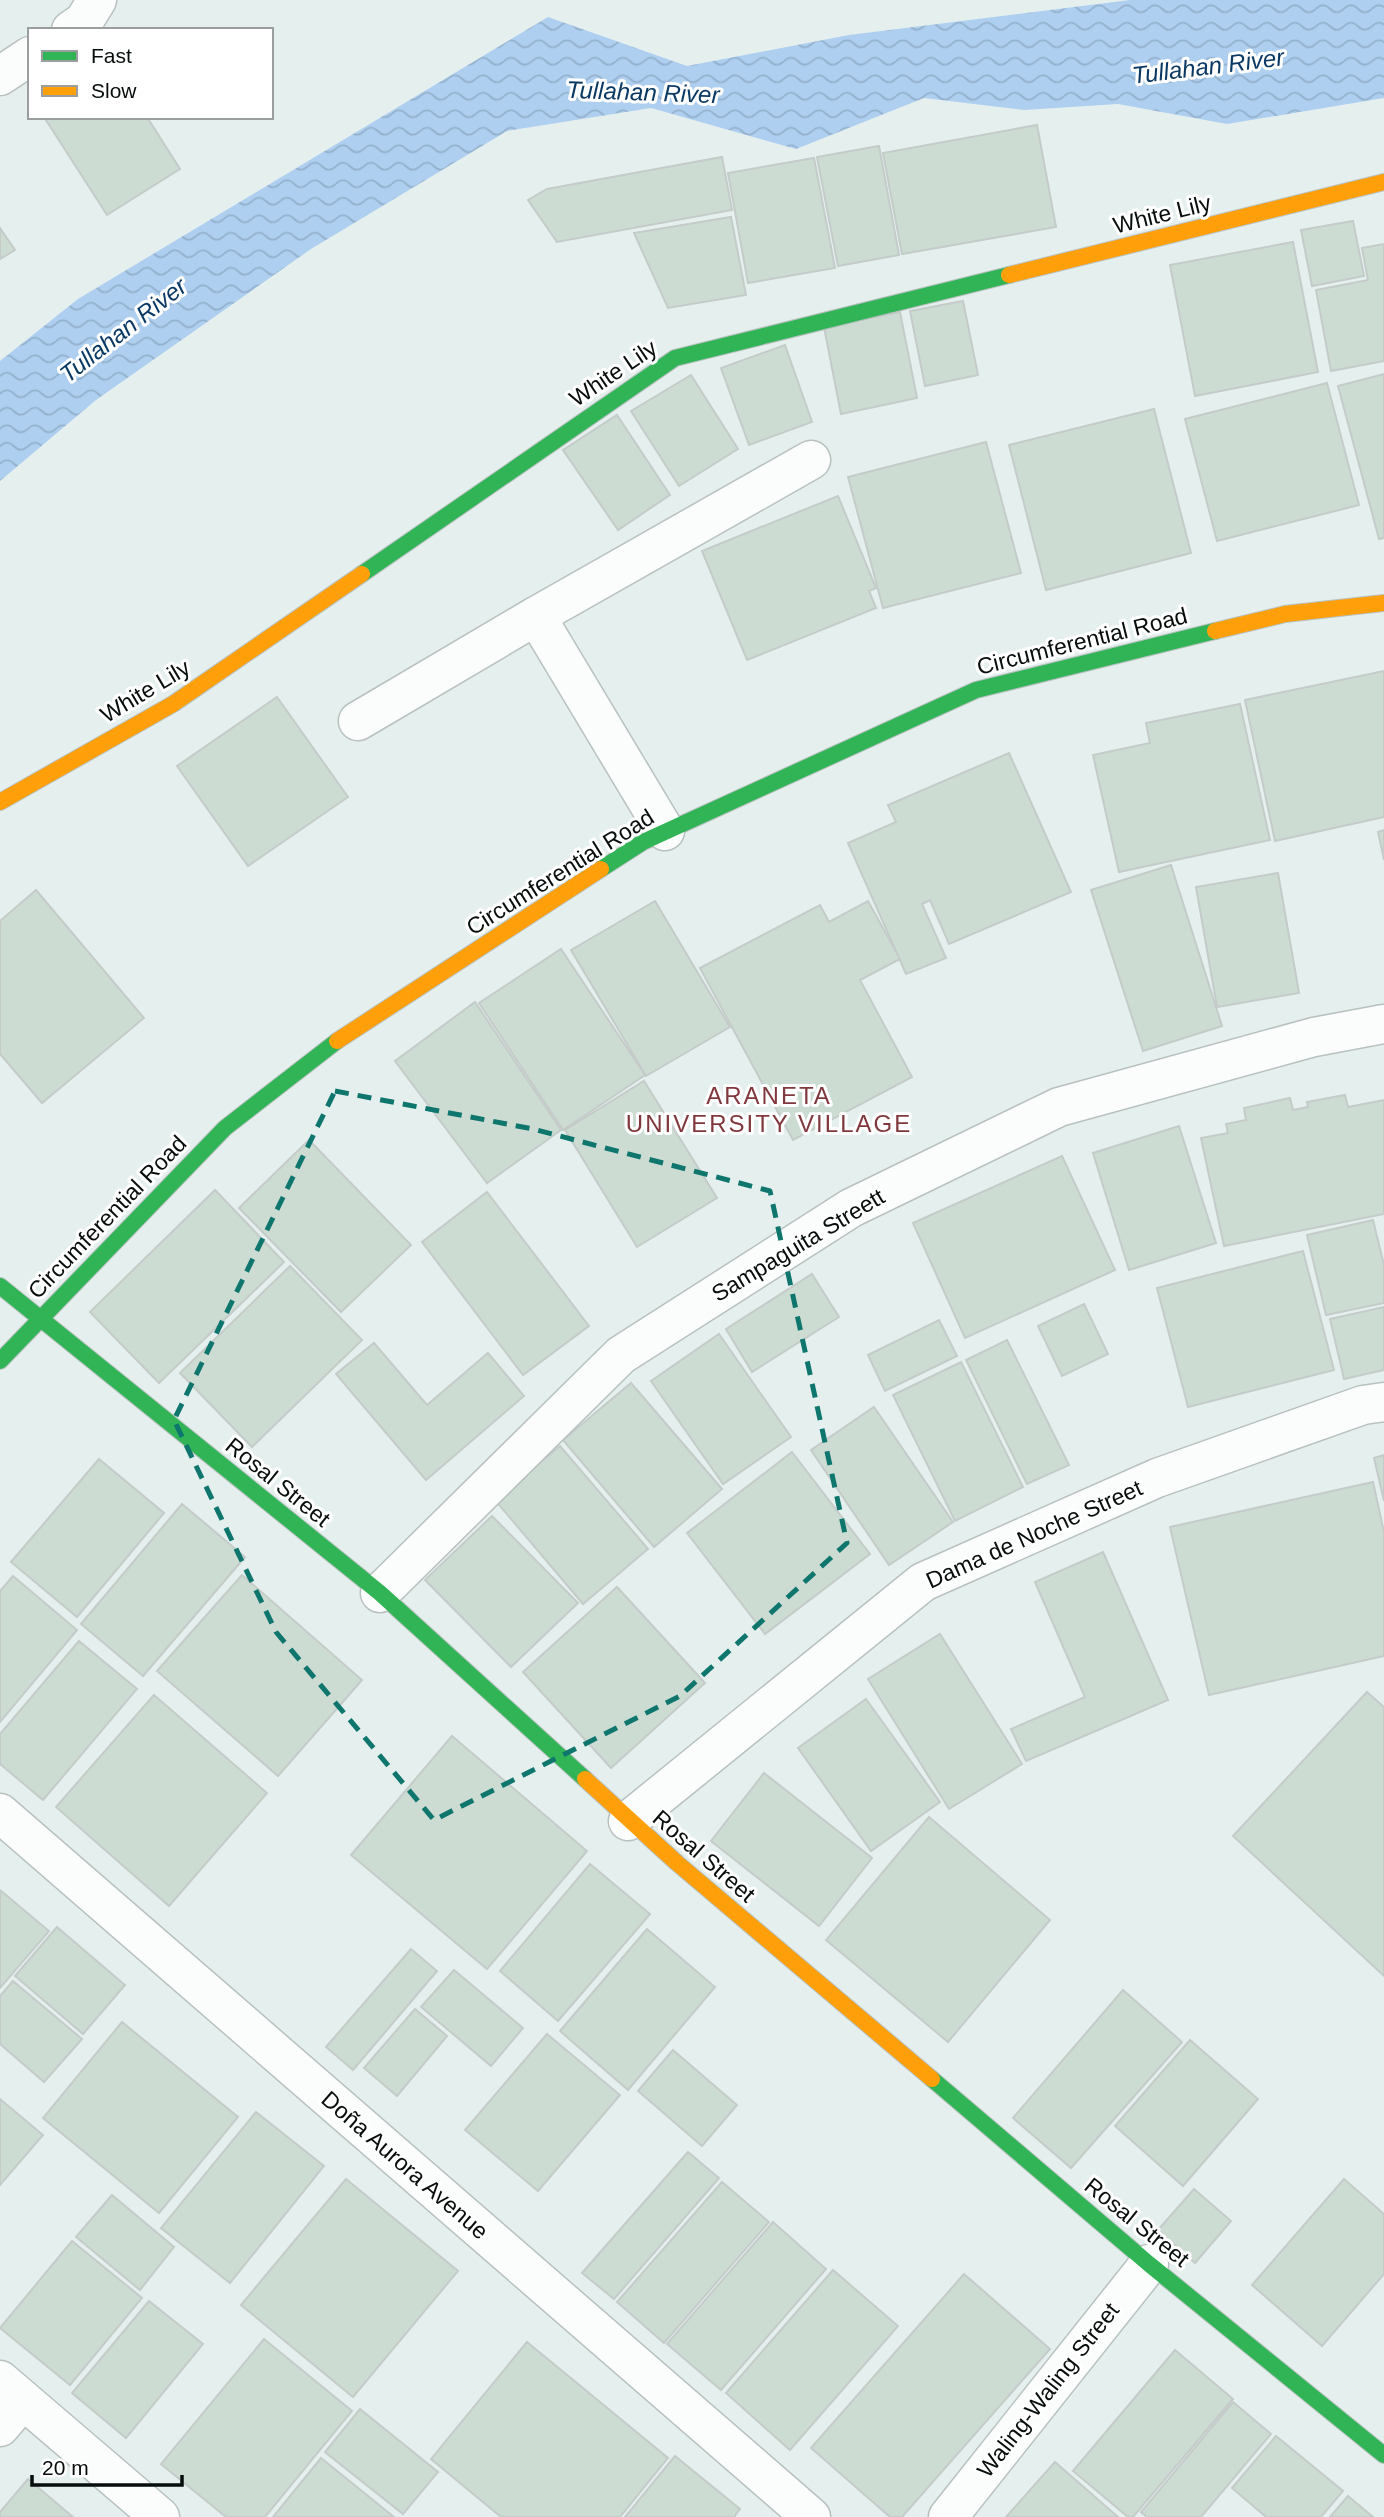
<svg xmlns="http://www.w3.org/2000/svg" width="1384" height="2517" viewBox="0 0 1384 2517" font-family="Helvetica,sans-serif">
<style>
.water{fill:url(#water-waves)}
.building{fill:#cddcd3;stroke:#c4cbc9;stroke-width:2}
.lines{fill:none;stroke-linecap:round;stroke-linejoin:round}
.street-casing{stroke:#b8c1c0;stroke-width:41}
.fast-casing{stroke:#b8c1c0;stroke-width:18}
.slow-casing{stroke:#b8c1c0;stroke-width:18}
.street{stroke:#fbfdfc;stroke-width:38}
.fast{stroke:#30b455;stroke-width:16}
.slow{stroke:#ff9f0a;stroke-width:16}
.marked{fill:none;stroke:#0f766e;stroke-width:5;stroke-dasharray:14 9;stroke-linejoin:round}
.labels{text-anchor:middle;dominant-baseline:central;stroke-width:6;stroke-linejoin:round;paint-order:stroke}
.street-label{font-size:23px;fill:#060d0c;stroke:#fff}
.water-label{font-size:24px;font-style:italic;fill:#0a3964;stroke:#fff}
.neighbourhood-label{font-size:24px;letter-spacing:2px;fill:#80383c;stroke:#fff}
</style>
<defs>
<pattern id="water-waves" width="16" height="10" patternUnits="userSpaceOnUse" patternTransform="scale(1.75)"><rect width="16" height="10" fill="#aecff0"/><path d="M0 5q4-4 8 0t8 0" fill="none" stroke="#94b1cd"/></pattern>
</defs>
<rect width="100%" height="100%" fill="#e5f0ee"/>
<path class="water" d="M 1130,0 L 1384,0 L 1384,98 L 1227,124 L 1118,104 L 1024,110 L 924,98 L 796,149 L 651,108 L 507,131 L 311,249 L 96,400 L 0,481 L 0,361 L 78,299 L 548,17 L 687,66 L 849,35 Z"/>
<g class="building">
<path d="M 44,117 L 147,117 L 180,169 L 107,215 Z"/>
<path d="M 1037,125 L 1056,227 L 902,254 L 883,153 Z"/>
<path d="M 879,146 L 899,255 L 838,266 L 817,157 Z"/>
<path d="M 722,157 L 732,210 L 557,242 L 528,200 L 547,189 Z"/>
<path d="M 814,158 L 835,268 L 748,283 L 728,173 Z"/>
<path d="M 731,217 L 746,295 L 668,308 L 634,233 Z"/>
<path d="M 1353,221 L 1364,276 L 1312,286 L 1301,230 Z"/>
<path d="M 0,228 L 15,250 L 0,259 Z"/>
<path d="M 1293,242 L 1318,372 L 1195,396 L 1170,265 Z"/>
<path d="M 1384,244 L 1384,361 L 1331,371 L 1316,290 L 1368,280 L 1362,248 Z"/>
<path d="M 963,301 L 978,375 L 925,386 L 910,311 Z"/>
<path d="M 900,312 L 917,398 L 841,414 L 824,327 Z"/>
<path d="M 785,345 L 812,422 L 749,445 L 721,368 Z"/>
<path d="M 1384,374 L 1384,538 L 1379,539 L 1338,386 Z"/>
<path d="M 691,375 L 738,449 L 679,486 L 631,411 Z"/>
<path d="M 1327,383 L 1359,505 L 1217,541 L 1185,419 Z"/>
<path d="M 1154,409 L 1191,553 L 1046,590 L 1009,445 Z"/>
<path d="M 617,415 L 670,495 L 618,530 L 563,450 Z"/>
<path d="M 986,442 L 1021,573 L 883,608 L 848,477 Z"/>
<path d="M 838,496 L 876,588 L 869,591 L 876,608 L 747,660 L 702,551 Z"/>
<path d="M 1384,671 L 1384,817 L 1275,841 L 1245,700 Z"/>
<path d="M 277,697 L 348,797 L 248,866 L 177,766 Z"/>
<path d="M 1240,704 L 1270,840 L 1119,872 L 1093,755 L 1150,743 L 1146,723 Z"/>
<path d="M 1009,753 L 1071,892 L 949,944 L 930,900 L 922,904 L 946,958 L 906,974 L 848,843 L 896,822 L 888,805 Z"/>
<path d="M 1384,830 L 1384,860 L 1378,832 Z"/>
<path d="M 1171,865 L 1222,1026 L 1143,1051 L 1091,890 Z"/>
<path d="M 1278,873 L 1299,993 L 1217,1007 L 1196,887 Z"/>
<path d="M 36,890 L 144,1018 L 42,1103 L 0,1054 L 0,921 Z"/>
<path d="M 655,901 L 730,1027 L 646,1076 L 571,950 Z"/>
<path d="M 868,901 L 900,959 L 860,980 L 912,1077 L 793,1140 L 700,968 L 820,905 L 829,922 Z"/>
<path d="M 561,949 L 645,1075 L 563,1130 L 479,1003 Z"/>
<path d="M 475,1002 L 561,1130 L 487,1183 L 395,1061 Z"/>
<path d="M 644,1081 L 717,1198 L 637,1247 L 565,1130 Z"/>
<path d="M 1345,1095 L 1348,1107 L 1384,1100 L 1384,1214 L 1224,1246 L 1201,1138 L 1228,1133 L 1226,1124 L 1246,1120 L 1244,1108 L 1290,1098 L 1293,1110 L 1308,1107 L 1307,1102 Z"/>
<path d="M 1179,1126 L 1216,1243 L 1129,1270 L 1093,1153 Z"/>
<path d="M 309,1140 L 411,1245 L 341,1312 L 239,1208 Z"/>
<path d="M 1062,1156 L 1115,1270 L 965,1338 L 913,1223 Z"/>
<path d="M 215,1190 L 284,1262 L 159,1383 L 90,1312 Z"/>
<path d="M 487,1192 L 589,1326 L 523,1375 L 422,1242 Z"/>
<path d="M 1373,1220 L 1384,1265 L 1384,1303 L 1326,1315 L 1307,1235 Z"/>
<path d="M 1303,1251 L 1334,1370 L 1188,1407 L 1157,1288 Z"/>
<path d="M 290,1266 L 362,1340 L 252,1447 L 180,1373 Z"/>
<path d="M 812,1274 L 839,1317 L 752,1372 L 726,1329 Z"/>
<path d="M 1084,1304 L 1108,1354 L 1062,1376 L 1038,1326 Z"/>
<path d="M 1384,1307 L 1384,1370 L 1344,1379 L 1330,1319 Z"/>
<path d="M 939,1320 L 957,1356 L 885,1391 L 868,1355 Z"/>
<path d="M 719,1334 L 791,1437 L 723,1484 L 651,1381 Z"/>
<path d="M 1007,1340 L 1069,1465 L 1027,1484 L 966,1360 Z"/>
<path d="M 374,1343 L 427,1405 L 488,1353 L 524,1396 L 426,1480 L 336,1374 Z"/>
<path d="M 961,1362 L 1023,1487 L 955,1521 L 893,1395 Z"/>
<path d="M 631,1383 L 722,1489 L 654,1547 L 563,1440 Z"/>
<path d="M 874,1407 L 953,1522 L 889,1565 L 811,1450 Z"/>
<path d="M 560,1446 L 648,1549 L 583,1604 L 495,1500 Z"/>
<path d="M 792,1452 L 870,1554 L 765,1634 L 687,1533 Z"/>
<path d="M 1384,1455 L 1384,1501 L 1374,1458 Z"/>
<path d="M 99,1459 L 164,1513 L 77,1617 L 11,1562 Z"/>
<path d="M 1373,1482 L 1384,1532 L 1384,1656 L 1209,1695 L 1170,1527 Z"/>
<path d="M 182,1504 L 245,1557 L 143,1676 L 81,1624 Z"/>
<path d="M 492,1516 L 578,1603 L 511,1667 L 425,1580 Z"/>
<path d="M 1103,1552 L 1168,1700 L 1026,1761 L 1011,1729 L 1085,1697 L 1035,1582 Z"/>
<path d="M 242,1575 L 362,1680 L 278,1776 L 157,1671 Z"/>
<path d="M 13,1576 L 77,1630 L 0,1722 L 0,1591 Z"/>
<path d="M 617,1587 L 705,1683 L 611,1768 L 523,1672 Z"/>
<path d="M 940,1634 L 1022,1764 L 949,1809 L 868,1679 Z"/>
<path d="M 79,1641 L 137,1689 L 43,1800 L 0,1764 L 0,1734 Z"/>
<path d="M 1367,1692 L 1384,1707 L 1384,1976 L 1233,1836 Z"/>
<path d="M 154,1695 L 267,1793 L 169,1906 L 56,1807 Z"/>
<path d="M 866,1699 L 940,1802 L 871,1851 L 798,1748 Z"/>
<path d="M 452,1736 L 587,1851 L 487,1969 L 351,1855 Z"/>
<path d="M 764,1773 L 872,1858 L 819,1926 L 711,1841 Z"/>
<path d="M 929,1817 L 1050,1920 L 948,2042 L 826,1940 Z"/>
<path d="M 590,1864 L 650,1914 L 558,2021 L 500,1971 Z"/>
<path d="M 0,1890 L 49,1931 L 0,1988 Z"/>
<path d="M 57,1927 L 125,1985 L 83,2034 L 15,1976 Z"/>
<path d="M 647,1929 L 715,1987 L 628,2090 L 560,2031 Z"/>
<path d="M 411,1949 L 437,1971 L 353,2070 L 326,2047 Z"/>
<path d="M 454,1970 L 523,2028 L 491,2066 L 421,2007 Z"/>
<path d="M 13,1981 L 82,2039 L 44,2082 L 0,2044 L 0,1996 Z"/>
<path d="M 1123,1990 L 1182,2042 L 1071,2168 L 1013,2118 Z"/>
<path d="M 415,2009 L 447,2036 L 397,2096 L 364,2068 Z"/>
<path d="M 122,2022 L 238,2117 L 159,2213 L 43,2118 Z"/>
<path d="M 547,2034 L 620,2095 L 538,2191 L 465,2130 Z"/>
<path d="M 1190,2040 L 1258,2099 L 1183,2186 L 1115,2126 Z"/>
<path d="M 673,2050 L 737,2105 L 702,2146 L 638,2091 Z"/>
<path d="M 0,2099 L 43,2135 L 0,2185 Z"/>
<path d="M 256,2112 L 324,2166 L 230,2283 L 161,2228 Z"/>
<path d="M 688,2152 L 719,2178 L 614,2299 L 582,2273 Z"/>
<path d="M 346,2179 L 458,2271 L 353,2397 L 241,2305 Z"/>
<path d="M 1344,2179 L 1384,2214 L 1384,2274 L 1322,2346 L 1252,2285 Z"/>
<path d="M 722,2182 L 769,2222 L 664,2343 L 617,2302 Z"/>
<path d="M 1194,2189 L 1231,2221 L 1195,2263 L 1158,2230 Z"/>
<path d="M 112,2195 L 174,2247 L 140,2290 L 76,2237 Z"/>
<path d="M 773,2222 L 826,2269 L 721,2390 L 667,2344 Z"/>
<path d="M 72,2241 L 142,2298 L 70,2385 L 0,2328 Z"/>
<path d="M 833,2270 L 898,2326 L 790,2450 L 726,2393 Z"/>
<path d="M 964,2274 L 1050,2349 L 902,2517 L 890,2517 L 811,2448 Z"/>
<path d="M 149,2301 L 203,2344 L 126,2438 L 72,2393 Z"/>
<path d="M 264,2339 L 352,2411 L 265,2517 L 226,2517 L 161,2464 Z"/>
<path d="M 527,2342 L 668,2458 L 620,2517 L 501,2517 L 431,2459 Z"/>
<path d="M 1175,2350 L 1233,2399 L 1133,2517 L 1128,2517 L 1073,2471 Z"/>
<path d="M 1233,2402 L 1271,2434 L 1201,2517 L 1147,2517 L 1141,2512 Z"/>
<path d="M 360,2409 L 438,2472 L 403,2514 L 325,2452 Z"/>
<path d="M 1276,2436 L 1343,2491 L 1321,2517 L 1266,2517 L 1232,2488 Z"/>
<path d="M 675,2456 L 740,2509 L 734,2517 L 625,2517 Z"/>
<path d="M 321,2458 L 394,2517 L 273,2517 Z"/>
<path d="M 1055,2462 L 1118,2517 L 1006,2517 Z"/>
<path d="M 28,2479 L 73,2517 L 0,2517 L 0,2512 Z"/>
<path d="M 1348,2496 L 1373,2517 L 1330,2517 Z"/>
</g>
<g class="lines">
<defs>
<g id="street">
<path d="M 71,30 L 84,21 L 97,0"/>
<path d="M 0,76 L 30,56"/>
<path d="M 358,721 L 536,616"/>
<path d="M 665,831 L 536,616 L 811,460"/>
<path d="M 380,1593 L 621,1355 L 851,1208 L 1059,1107 L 1314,1037 L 1384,1024"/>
<path d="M 0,1813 L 811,2517"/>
<path d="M 628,1821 L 923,1582 L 1157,1478 L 1363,1405 L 1384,1402"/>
<path d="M 0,2380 L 160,2517"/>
<path d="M 0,2427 L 23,2400"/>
<path d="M 948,2517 L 1149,2264"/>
</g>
<g id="fast">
<path d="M 362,574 L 675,358 L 1009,275"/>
<path d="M 601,869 L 643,842 L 976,690 L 1215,631"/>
<path d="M 0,1286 L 380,1593 L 585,1779"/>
<path d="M 0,1361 L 225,1128 L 337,1041"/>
<path d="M 932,2079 L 1149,2264 L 1384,2455"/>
</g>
<g id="slow">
<path d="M 1009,275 L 1384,182"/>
<path d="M 1215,631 L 1285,614 L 1384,603"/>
<path d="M 0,802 L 173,704 L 362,574"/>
<path d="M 337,1041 L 601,869"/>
<path d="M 585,1779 L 677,1863 L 932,2079"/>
</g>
</defs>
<use href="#street" class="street-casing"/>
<use href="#fast" class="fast-casing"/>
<use href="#slow" class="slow-casing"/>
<use href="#street" class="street"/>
<use href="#fast" class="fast"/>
<use href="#slow" class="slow"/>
</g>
<path class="marked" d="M 335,1091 L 533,1129 L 770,1191 L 847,1543 L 680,1696 L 434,1820 L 276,1632 L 174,1420 Z"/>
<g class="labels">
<g class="street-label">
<text transform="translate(1162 214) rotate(-14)">White Lily</text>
<text transform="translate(613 373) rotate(-34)">White Lily</text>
<text transform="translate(1082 641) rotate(-14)">Circumferential Road</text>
<text transform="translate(145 691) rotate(-31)">White Lily</text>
<text transform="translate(560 872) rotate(-32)">Circumferential Road</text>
<text transform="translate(107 1217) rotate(-46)">Circumferential Road</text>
<text transform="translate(798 1245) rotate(-31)">Sampaguita Streett</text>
<text transform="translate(278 1482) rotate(39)">Rosal Street</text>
<text transform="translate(1034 1534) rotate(-24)">Dama de Noche Street</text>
<text transform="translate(704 1856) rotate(41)">Rosal Street</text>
<text transform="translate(405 2165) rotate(41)">Doña Aurora Avenue</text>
<text transform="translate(1137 2222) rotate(39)">Rosal Street</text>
<text transform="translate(1048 2390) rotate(-52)">Waling-Waling Street</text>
</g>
<g class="water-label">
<text transform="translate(1208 66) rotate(-7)">Tullahan River</text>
<text transform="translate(643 92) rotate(2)">Tullahan River</text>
<text transform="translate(123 330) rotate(-38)">Tullahan River</text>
</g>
<g class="neighbourhood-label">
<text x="769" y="1095">ARANETA<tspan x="769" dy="28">UNIVERSITY VILLAGE</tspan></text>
</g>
</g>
<rect x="28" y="28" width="245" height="91" fill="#ffffff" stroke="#9b9e9e" stroke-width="2"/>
<rect x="42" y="51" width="35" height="10" fill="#30b455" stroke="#9b9e9e" stroke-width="2"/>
<text x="91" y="63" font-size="21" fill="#060d0c">Fast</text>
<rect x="42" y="86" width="35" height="10" fill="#ff9f0a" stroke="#9b9e9e" stroke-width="2"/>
<text x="91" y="98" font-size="21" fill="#060d0c">Slow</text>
<path d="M32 2475v10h150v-10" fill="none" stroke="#060d0c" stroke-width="3.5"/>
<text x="42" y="2475" font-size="21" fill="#060d0c" stroke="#ffffff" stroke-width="5" paint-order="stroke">20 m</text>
</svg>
